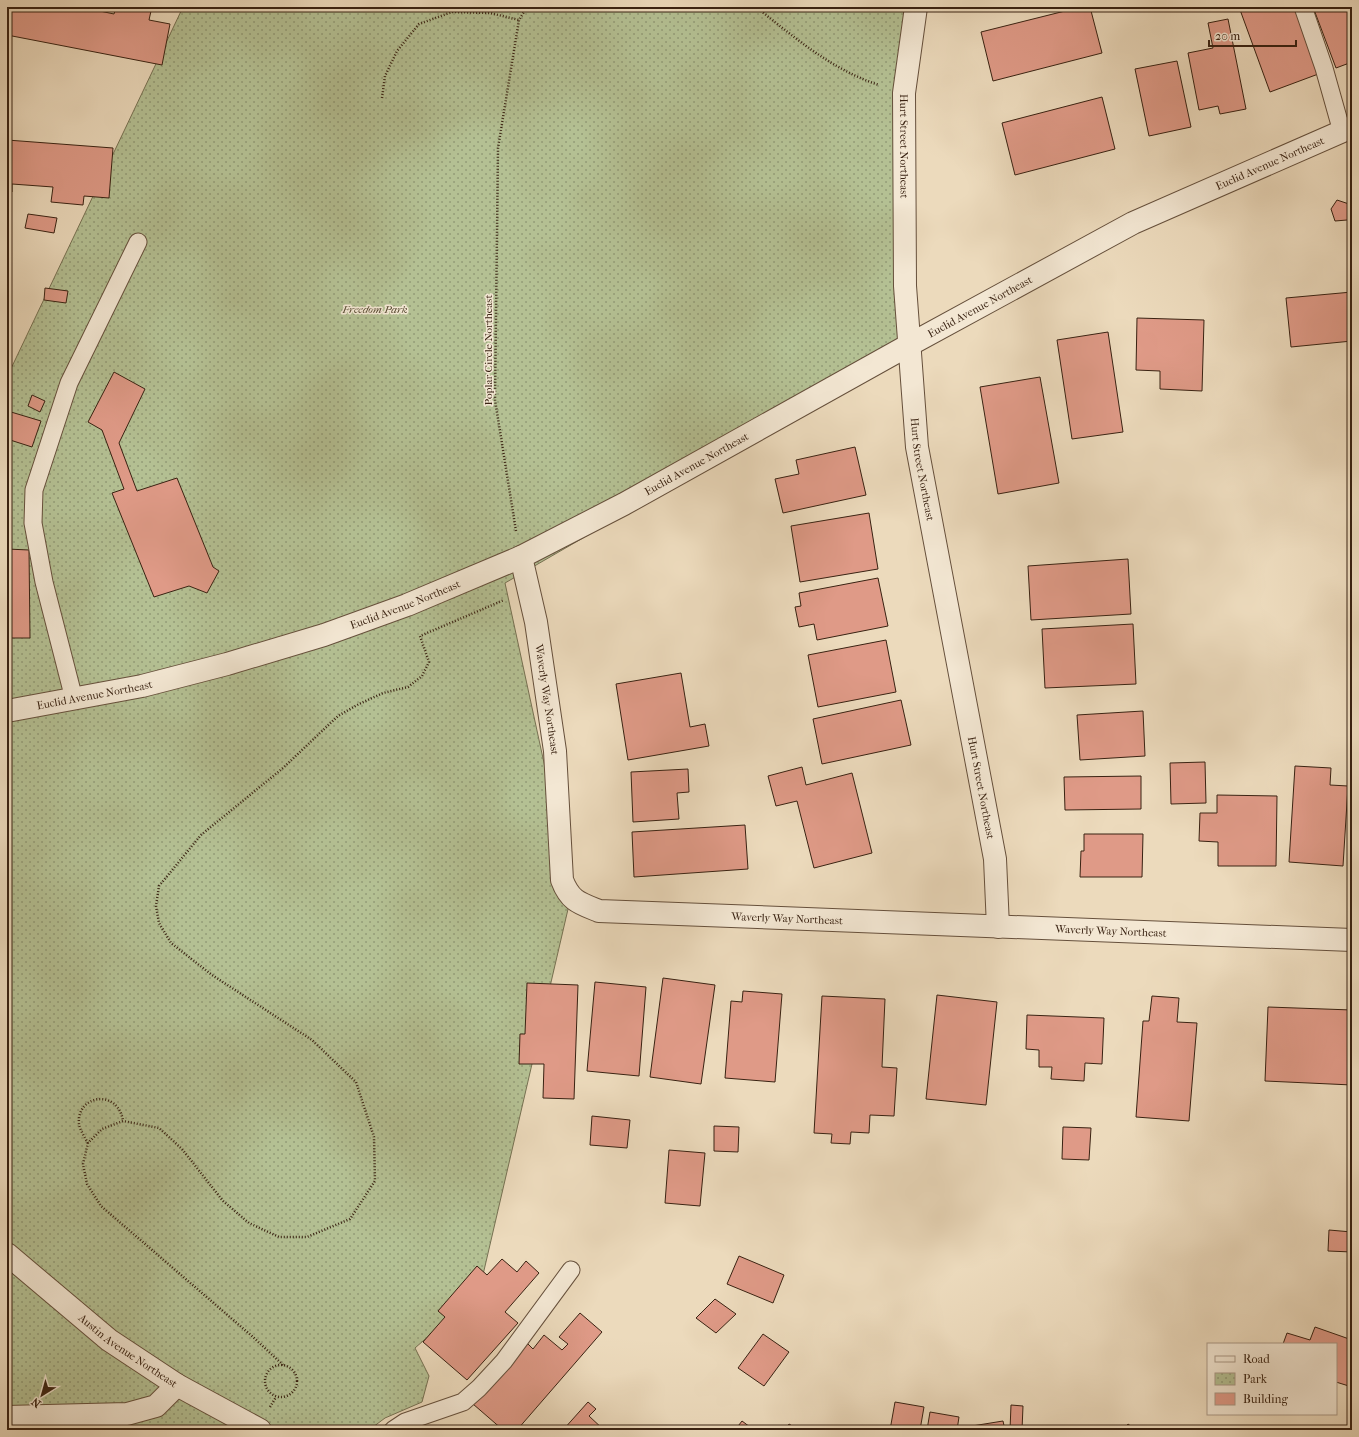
<svg xmlns="http://www.w3.org/2000/svg" width="1359" height="1437" viewBox="0 0 1359 1437" font-family="'IM FELL French Canon',serif">
<style>
.park{fill:url(#park-dots);stroke:#767152}
.building{fill:#df9a87;stroke:#392212}
.lines{fill:none;stroke-linecap:round;stroke-linejoin:round}
.service-casing{stroke:#66503c;stroke-width:19}
.minor-casing{stroke:#66503c;stroke-width:24}
.tertiary-casing{stroke:#66503c;stroke-width:24}
.path{stroke:#392212;stroke-width:2.5;stroke-dasharray:1 2;stroke-linecap:butt}
.service{stroke:#f3e7d3;stroke-width:17}
.minor{stroke:#f3e7d3;stroke-width:22}
.tertiary{stroke:#f3e7d3;stroke-width:22}
.labels{text-anchor:middle;dominant-baseline:central;stroke-width:3;stroke-linejoin:round;paint-order:stroke}
.street-label{font-size:11px;fill:#392212;stroke:#f3e7d3}
.park-label{font-size:11px;font-style:italic;fill:#584a32;stroke:#f3e7d3}
</style>
<defs>
<pattern id="park-dots" width="8" height="8" patternUnits="userSpaceOnUse"><rect width="8" height="8" fill="#b4c093"/><path d="M2 2h.1M6 6h.1" fill="none" stroke="#939c77" stroke-width="1.8" stroke-linecap="round"/></pattern>
</defs>
<rect width="100%" height="100%" fill="#ecdabc"/>
<filter id="stains"><feTurbulence type="fractalNoise" baseFrequency=".005" numOctaves="4"/><feColorMatrix values="0 0 0 0 .2 0 0 0 0 .09 0 0 0 0 .02 0 0 0 .5 -.17"/></filter>
<radialGradient id="worn" r=".72"><stop offset=".6" stop-color="#630" stop-opacity="0"/><stop offset="1" stop-color="#630" stop-opacity=".3"/></radialGradient>
<path class="park" d="M 183,7 L 922,7 L 905,67 L 915,346 L 505,583 L 572,892 L 479,1292 L 415,1348 L 429,1376 L 422,1402 L 385,1418 L 369,1430 L 7,1430 L 7,377 Z"/>
<g class="building">
<path d="M 7,7 L 81,7 L 114,14 L 116,7 L 128,7 L 151,11 L 149,20 L 170,24 L 162,65 L 7,35 Z"/>
<path d="M 1081,7 L 1090,7 L 1102,53 L 993,81 L 981,32 Z"/>
<path d="M 1239,7 L 1297,7 L 1321,73 L 1270,92 Z"/>
<path d="M 1313,7 L 1352,7 L 1352,62 L 1336,68 Z"/>
<path d="M 1228,19 L 1246,109 L 1220,114 L 1218,106 L 1199,110 L 1188,53 L 1213,48 L 1208,23 Z"/>
<path d="M 1177,61 L 1191,127 L 1149,136 L 1135,69 Z"/>
<path d="M 1102,97 L 1115,149 L 1015,175 L 1002,123 Z"/>
<path d="M 7,140 L 113,148 L 109,198 L 84,196 L 83,205 L 51,202 L 53,187 L 12,184 L 12,192 L 7,192 Z"/>
<path d="M 1337,200 L 1349,204 L 1352,215 L 1347,220 L 1335,221 L 1331,209 Z"/>
<path d="M 28,214 L 57,218 L 54,233 L 25,228 Z"/>
<path d="M 45,288 L 68,291 L 66,303 L 44,300 Z"/>
<path d="M 1352,292 L 1352,341 L 1291,347 L 1286,298 Z"/>
<path d="M 1137,318 L 1204,320 L 1202,391 L 1160,389 L 1160,371 L 1136,370 Z"/>
<path d="M 1108,332 L 1123,432 L 1072,439 L 1057,340 Z"/>
<path d="M 114,372 L 145,389 L 119,443 L 137,491 L 177,478 L 213,567 L 219,571 L 207,593 L 189,586 L 154,597 L 112,493 L 124,489 L 102,430 L 88,422 Z"/>
<path d="M 1040,377 L 1059,483 L 998,494 L 980,387 Z"/>
<path d="M 32,395 L 45,401 L 40,412 L 28,406 Z"/>
<path d="M 11,412 L 41,421 L 32,447 L 7,439 L 7,424 Z"/>
<path d="M 855,447 L 866,495 L 783,513 L 775,479 L 799,474 L 796,460 Z"/>
<path d="M 869,513 L 878,569 L 800,582 L 791,526 Z"/>
<path d="M 7,549 L 29,550 L 30,638 L 7,638 Z"/>
<path d="M 1128,559 L 1131,614 L 1031,620 L 1028,566 Z"/>
<path d="M 878,578 L 888,626 L 817,640 L 814,624 L 799,627 L 795,607 L 801,606 L 799,593 Z"/>
<path d="M 1133,624 L 1136,684 L 1045,688 L 1042,629 Z"/>
<path d="M 886,640 L 896,692 L 818,707 L 808,655 Z"/>
<path d="M 681,673 L 690,727 L 705,724 L 709,746 L 628,760 L 616,684 Z"/>
<path d="M 901,700 L 911,745 L 822,764 L 813,719 Z"/>
<path d="M 1143,711 L 1145,756 L 1080,760 L 1077,715 Z"/>
<path d="M 1205,762 L 1206,803 L 1171,804 L 1170,763 Z"/>
<path d="M 1295,766 L 1331,768 L 1330,785 L 1348,786 L 1343,866 L 1289,862 Z"/>
<path d="M 802,767 L 806,785 L 852,773 L 872,853 L 814,868 L 797,801 L 776,806 L 768,776 Z"/>
<path d="M 688,769 L 689,792 L 677,793 L 679,819 L 633,822 L 631,772 Z"/>
<path d="M 1141,776 L 1141,809 L 1065,810 L 1064,777 Z"/>
<path d="M 1217,795 L 1277,796 L 1276,866 L 1218,866 L 1218,842 L 1199,841 L 1200,813 L 1217,813 Z"/>
<path d="M 745,825 L 748,869 L 634,877 L 632,832 Z"/>
<path d="M 1084,834 L 1143,834 L 1142,877 L 1080,877 L 1081,851 L 1084,851 Z"/>
<path d="M 663,978 L 715,985 L 701,1084 L 650,1077 Z"/>
<path d="M 595,982 L 646,987 L 639,1076 L 587,1071 Z"/>
<path d="M 527,983 L 578,985 L 574,1099 L 543,1098 L 544,1064 L 519,1064 L 520,1034 L 525,1034 Z"/>
<path d="M 743,991 L 782,994 L 775,1082 L 725,1078 L 731,1001 L 742,1002 Z"/>
<path d="M 937,995 L 997,1002 L 986,1105 L 926,1099 Z"/>
<path d="M 822,996 L 885,999 L 882,1067 L 897,1068 L 894,1116 L 870,1115 L 869,1133 L 851,1132 L 850,1144 L 831,1143 L 832,1134 L 814,1133 Z"/>
<path d="M 1152,996 L 1179,998 L 1177,1022 L 1197,1023 L 1189,1121 L 1136,1117 L 1143,1021 L 1149,1021 Z"/>
<path d="M 1268,1007 L 1352,1010 L 1352,1085 L 1265,1081 Z"/>
<path d="M 1027,1015 L 1104,1018 L 1102,1064 L 1085,1063 L 1084,1081 L 1051,1079 L 1052,1067 L 1039,1067 L 1039,1050 L 1026,1049 Z"/>
<path d="M 592,1116 L 630,1120 L 627,1148 L 590,1145 Z"/>
<path d="M 714,1126 L 739,1127 L 738,1152 L 714,1151 Z"/>
<path d="M 1063,1127 L 1091,1128 L 1089,1160 L 1062,1159 Z"/>
<path d="M 669,1150 L 705,1153 L 700,1206 L 665,1203 Z"/>
<path d="M 1329,1230 L 1352,1232 L 1352,1252 L 1328,1251 Z"/>
<path d="M 739,1256 L 784,1275 L 773,1303 L 727,1284 Z"/>
<path d="M 502,1259 L 517,1272 L 526,1261 L 539,1273 L 505,1312 L 518,1323 L 467,1380 L 423,1342 L 445,1317 L 438,1311 L 477,1266 L 487,1275 Z"/>
<path d="M 715,1299 L 736,1314 L 716,1333 L 696,1318 Z"/>
<path d="M 580,1313 L 602,1332 L 517,1430 L 503,1430 L 473,1404 L 526,1342 L 533,1349 L 544,1335 L 562,1350 L 568,1344 L 559,1337 Z"/>
<path d="M 1315,1327 L 1352,1340 L 1352,1387 L 1336,1382 L 1336,1344 L 1283,1344 L 1287,1333 L 1310,1340 Z"/>
<path d="M 763,1334 L 789,1352 L 764,1386 L 738,1368 Z"/>
<path d="M 588,1402 L 596,1409 L 589,1416 L 604,1430 L 563,1430 Z"/>
<path d="M 895,1402 L 924,1407 L 920,1430 L 890,1430 Z"/>
<path d="M 1011,1405 L 1023,1406 L 1022,1430 L 1010,1430 Z"/>
<path d="M 930,1412 L 959,1417 L 957,1430 L 927,1430 Z"/>
<path d="M 742,1421 L 754,1430 L 735,1430 Z"/>
<path d="M 1003,1421 L 1005,1430 L 973,1430 L 972,1426 Z"/>
<path d="M 789,1424 L 799,1430 L 785,1430 Z"/>
<path d="M 1128,1424 L 1136,1430 L 1123,1430 Z"/>
<path d="M 1059,1427 L 1060,1430 L 1047,1430 Z"/>
</g>
<g class="lines">
<defs>
<g id="service">
<path d="M 1303,7 L 1324,68 L 1342,132"/>
<path d="M 74,699 L 44,582 L 33,523 L 34,490 L 69,383 L 138,242"/>
<path d="M 393,1430 L 405,1422 L 463,1402 L 479,1388 L 504,1361 L 571,1270"/>
</g>
<g id="minor">
<path id="s1" d="M 916,7 L 904,93 L 905,286 L 917,447 L 995,859 L 998,927"/>
<path id="s2" d="M 521,557 L 536,622 L 555,751 L 562,880 C 570,901 579,903 599,911 L 1352,940"/>
<path id="s3" d="M 7,1254 L 109,1340 L 177,1385 L 260,1430"/>
<path d="M 7,1417 L 127,1414 L 156,1406 L 177,1385"/>
</g>
<g id="tertiary">
<path id="s4" d="M 7,711 L 142,686 L 227,664 L 324,635 L 407,605 L 521,557 L 624,504 L 909,345 L 1133,223 L 1352,127"/>
</g>
</defs>
<use href="#service" class="service-casing"/>
<use href="#minor" class="minor-casing"/>
<use href="#tertiary" class="tertiary-casing"/>
<g class="path">
<path d="M 756,7 C 794,37 832,70 879,85"/>
<path d="M 382,98 L 385,76 L 397,51 L 419,24 L 452,12 L 490,13 L 519,20"/>
<path d="M 516,531 L 495,400 L 498,148 L 519,20 L 527,7"/>
<path d="M 88,1143 C 85,1138 80,1130 79,1124 C 76,1095 118,1088 123,1121"/>
<path d="M 283,1365 L 253,1337 L 101,1206 L 87,1184 L 83,1164 L 88,1143 L 102,1129 L 123,1121 L 159,1128 L 182,1149 L 223,1201 L 249,1223 L 279,1237 L 307,1237 L 350,1219 L 375,1181 L 374,1137 L 356,1082 L 312,1040 L 212,975 L 171,943 L 159,923 L 156,906 L 159,886 L 201,835 L 283,768 L 338,716 L 359,704 L 383,693 L 408,687 L 422,676 L 429,662 L 420,636 L 504,600"/>
<circle cx="281" cy="1381" r="16"/>
<path d="M 270,1407 L 276,1397"/>
</g>
<use href="#service" class="service"/>
<use href="#minor" class="minor"/>
<use href="#tertiary" class="tertiary"/>
</g>
<g class="labels">
<g class="street-label">
<text stroke="none"><textPath href="#s1" startOffset="140">Hurt Street Northeast</textPath></text>
<text stroke="none"><textPath href="#s4" startOffset="1385">Euclid Avenue Northeast</textPath></text>
<text stroke="none"><textPath href="#s4" startOffset="1061">Euclid Avenue Northeast</textPath></text>
<text transform="translate(488 350) rotate(-90)">Poplar Circle Northeast</text>
<text stroke="none"><textPath href="#s4" startOffset="737">Euclid Avenue Northeast</textPath></text>
<text stroke="none"><textPath href="#s1" startOffset="464">Hurt Street Northeast</textPath></text>
<text stroke="none"><textPath href="#s4" startOffset="413">Euclid Avenue Northeast</textPath></text>
<text stroke="none"><textPath href="#s4" startOffset="89">Euclid Avenue Northeast</textPath></text>
<text stroke="none"><textPath href="#s2" startOffset="145">Waverly Way Northeast</textPath></text>
<text stroke="none"><textPath href="#s1" startOffset="788">Hurt Street Northeast</textPath></text>
<text stroke="none"><textPath href="#s2" startOffset="565">Waverly Way Northeast</textPath></text>
<text stroke="none"><textPath href="#s2" startOffset="889">Waverly Way Northeast</textPath></text>
<text stroke="none"><textPath href="#s3" startOffset="155">Austin Avenue Northeast</textPath></text>
</g>
<g class="park-label">
<text x="375" y="309">Freedom Park</text>
</g>
</g>
<rect width="1359" height="1437" fill="none" stroke="#ecdabc" stroke-width="24"/>
<rect x="8" y="8" width="1343" height="1421" fill="none" stroke="#392212" stroke-width="2"/>
<rect x="12" y="12" width="1335" height="1413" fill="none" stroke="#392212"/>
<rect x="1207" y="1343" width="130" height="72" fill="#f3e7d3" stroke="#a99886"/>
<rect x="1215" y="1356" width="20" height="6" fill="#f3e7d3" stroke="#a99886"/>
<text x="1243" y="1363" font-size="12" fill="#392212">Road</text>
<rect x="1215" y="1373" width="20" height="12" fill="url(#park-dots)" stroke="#a99886"/>
<text x="1243" y="1383" font-size="12" fill="#392212">Park</text>
<rect x="1215" y="1393" width="20" height="12" fill="#df9a87" stroke="#a99886"/>
<text x="1243" y="1403" font-size="12" fill="#392212">Building</text>
<g transform="translate(42 1395) rotate(217)" stroke="#f3e7d3" stroke-width="3" paint-order="stroke">
<path d="M0-3L7 15L0 10L-7 15Z" fill="#392212"/>
<text y="-6" font-size="11" font-weight="bold" text-anchor="middle" fill="#392212">N</text>
</g>
<path d="M1209 40v6h87v-6" fill="none" stroke="#392212" stroke-width="2"/>
<text x="1215" y="40" font-size="12" fill="#392212" stroke="#f3e7d3" stroke-width="3" paint-order="stroke">20 m</text>
<rect width="100%" height="100%" filter="url(#stains)"/>
<rect width="100%" height="100%" fill="url(#worn)"/>
</svg>
